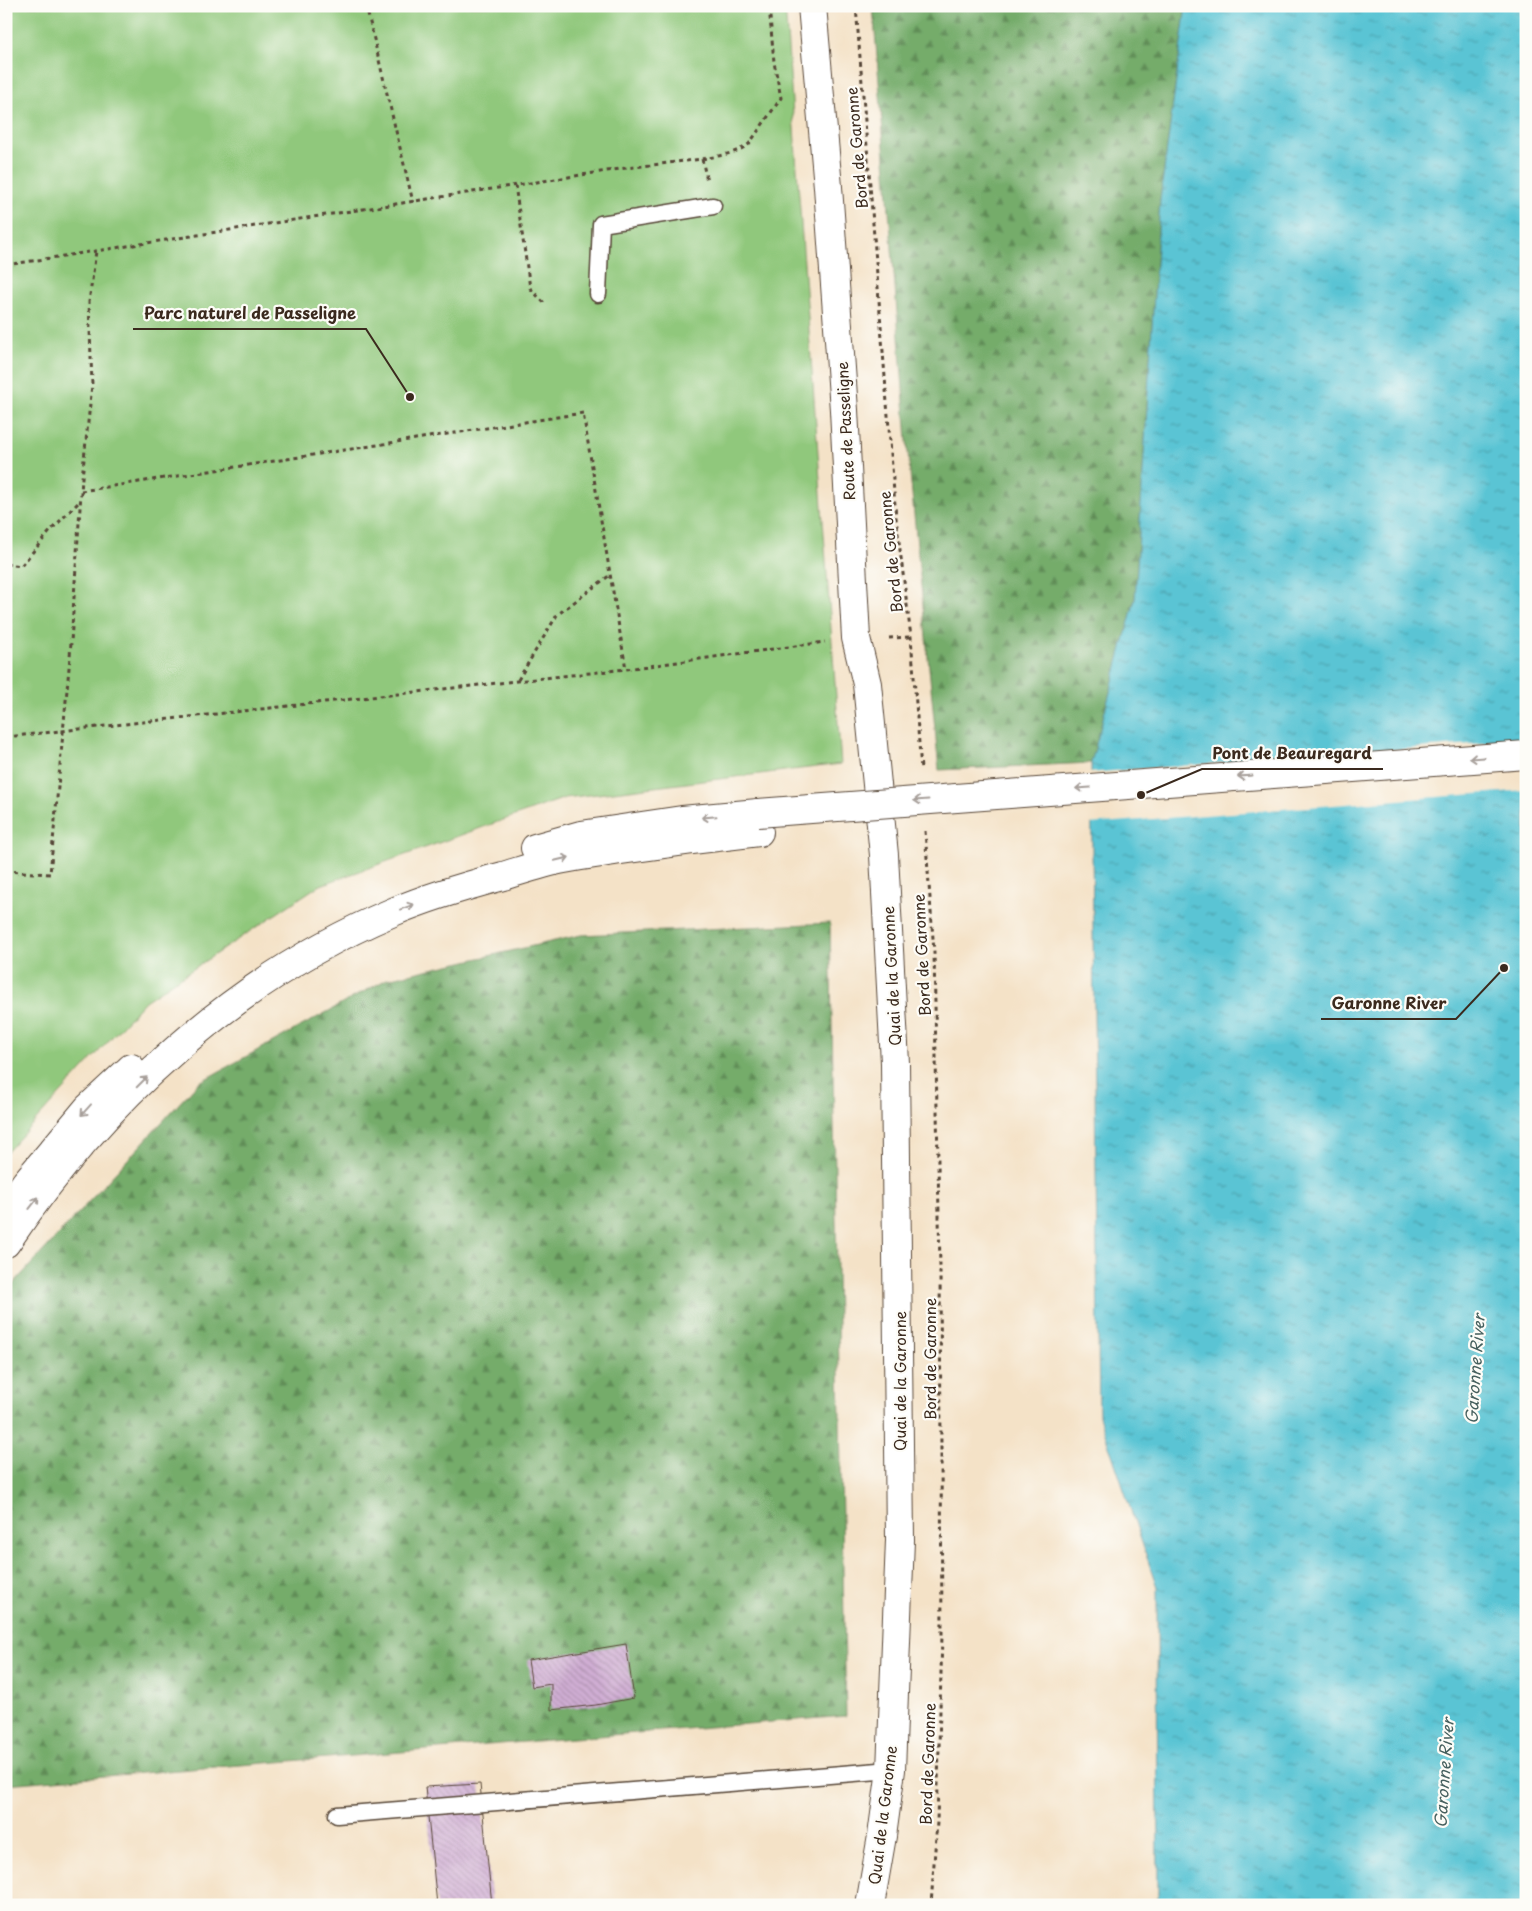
<svg xmlns="http://www.w3.org/2000/svg" width="1532" height="1911" viewBox="0 0 1532 1911" font-family="'Playpen Sans',sans-serif">
<style>
.forest{fill:url(#forest-firs);stroke:#586b44}
.green{fill:#90c87b;stroke:#66794c}
.water{fill:url(#water-ripples);stroke:#4a7779}
.pier{fill:#f4e2c7}
.building{fill:url(#building-back-hatch)}
.lines{fill:none;stroke-linecap:round;stroke-linejoin:round}
.service-casing{stroke:#574637;stroke-width:19}
.tertiary-casing{stroke:#574637;stroke-width:30}
.primary-casing{stroke:#574637;stroke-width:30}
.path{stroke:#574637;stroke-width:3;stroke-dasharray:4 4;stroke-linecap:butt}
.service{stroke:#fff;stroke-width:16}
.tertiary{stroke:#fff;stroke-width:28}
.primary{stroke:#fff;stroke-width:28}
.primary-bridge-casing{stroke:#574637;stroke-width:30;stroke-linecap:butt}
.primary-bridge{stroke:#fff;stroke-width:28}
.oneway{stroke:#a79f9a}
.labels{text-anchor:middle;dominant-baseline:central;stroke-width:4.5;stroke-linejoin:round;paint-order:stroke}
.street-label{font-size:15px;fill:#3b2a1e;stroke:#fdfcf7}
.water-label{font-size:16px;font-style:italic;fill:#46605e;stroke:#fdfcf7}
.leader{fill:none;stroke:#3b2a1e;stroke-width:2}
.callout-dot{fill:#3b2a1e;stroke:#fdfcf7;stroke-width:2}
.callout-label{font-size:16px;text-anchor:middle;font-weight:bold;fill:#3b2a1e;stroke:#fdfcf7;stroke-width:4.5;stroke-linejoin:round;paint-order:stroke}
</style>
<defs>
<pattern id="forest-firs" width="22" height="20" patternUnits="userSpaceOnUse" patternTransform="scale(1.25)"><rect width="22" height="20" fill="#74ac6b"/><path d="M5 1l3.5 6h-7zM16 11l3.5 6h-7z" fill="#608c57"/></pattern>
<pattern id="water-ripples" width="26" height="14" patternUnits="userSpaceOnUse" patternTransform="scale(1.25)"><rect width="26" height="14" fill="#5ac4d4"/><path d="M2 4q2-2 4 0t4 0M15 11q2-2 4 0t4 0" fill="none" stroke="#4c9fab"/></pattern>
<pattern id="building-back-hatch" width="6" height="6" patternUnits="userSpaceOnUse" patternTransform="scale(1.25)"><rect width="6" height="6" fill="#d0aed4"/><path d="M-1 5l2 2M0 0l6 6M5-1l2 2" fill="none" stroke="#aa8eab"/></pattern>
</defs>
<rect width="100%" height="100%" fill="#fdfcf7"/>
<filter id="ink" filterUnits="userSpaceOnUse"><feTurbulence type="fractalNoise" baseFrequency=".02" numOctaves="2"/><feDisplacementMap in="SourceGraphic" scale="10" xChannelSelector="R" yChannelSelector="G"/><feConvolveMatrix kernelMatrix="1 2 1 2 8 2 1 2 1" color-interpolation-filters="sRGB"/></filter>
<filter id="wash" filterUnits="userSpaceOnUse"><feTurbulence type="fractalNoise" baseFrequency=".0096" numOctaves="4" result="noise"/><feDisplacementMap in="SourceGraphic" scale="20" xChannelSelector="R" yChannelSelector="G"/><feGaussianBlur stdDeviation="1.12" result="paint"/><feColorMatrix in="noise" values="0 0 0 0 0 0 0 0 0 0 0 0 0 0 0 0 0 1.4 0 .05"/><feComposite in="paint" operator="in"/></filter>
<g filter="url(#wash)">
<rect width="100%" height="100%" fill="#f4e2c7"/>
<g class="forest">
<path d="M 873,6 L 1186,6 L 1160,200 L 1135,599 L 1091,763 L 939,770 L 908,453 Z"/>
<path d="M 830,923 L 846,1716 L 6,1784 L 6,1300 L 13,1284 L 198,1083 L 387,979 L 581,935 Z"/>
</g>
<path class="green" d="M 6,6 L 785,6 L 841,764 L 565,798 L 318,886 L 145,1001 L 6,1153 Z"/>
<path class="water" d="M 1186,6 L 1526,6 L 1526,1905 L 1158,1905 L 1157,1587 L 1099,1416 L 1091,763 L 1135,599 L 1160,200 Z"/>
<path class="pier" d="M 1526,740 L 1526,790 L 1089,824 L 1088,773 Z"/>
<g id="blocks">
<g class="building">
<path d="M 626,1644 L 634,1698 L 596,1705 L 551,1710 L 551,1684 L 532,1687 L 528,1660 Z"/>
<path d="M 480,1784 L 492,1905 L 437,1905 L 425,1787 Z"/>
</g>
</g>
</g>
<g filter="url(#ink)">
<use href="#blocks" fill-opacity="0" stroke="#574637" stroke-width="1"/>
<g class="lines">
<defs>
<g id="service">
<path d="M 598,294 L 601,224 L 713,206"/>
<path d="M 337,1815 L 891,1770"/>
</g>
<path id="tertiary" d="M 812,6 L 828,187 L 844,410 L 856,638 L 867,684 L 884,855 L 895,1063 L 900,1540 L 891,1770 L 882,1836 L 870,1905"/>
<g id="primary">
<path d="M 535,848 L 581,835 L 682,820 L 758,813"/>
<path d="M 6,1210 L 26,1182 L 88,1108 L 131,1068"/>
<path d="M 6,1243 C 101,1102 234,979 393,912 C 428,897 466,886 503,876 C 523,870 543,863 564,859 C 583,855 602,853 621,850 C 667,843 713,837 759,832"/>
</g>
</defs>
<use href="#service" class="service-casing"/>
<use href="#tertiary" class="tertiary-casing"/>
<use href="#primary" class="primary-casing"/>
<g class="path">
<path d="M 366,6 L 413,202"/>
<path d="M 856,6 L 896,518 L 911,637 L 921,770"/>
<path d="M 702,159 C 718,156 736,154 749,144 L 781,98 L 774,62 L 769,6"/>
<path d="M 515,185 L 530,288 L 546,305"/>
<path d="M 6,265 L 626,168 L 702,159 L 707,181"/>
<path d="M 81,491 L 583,413 L 626,669"/>
<path d="M 6,564 L 21,566 L 52,529 L 80,501"/>
<path d="M 889,638 L 911,637"/>
<path d="M 518,680 L 557,615 L 610,575"/>
<path d="M 6,737 L 626,669 L 825,642"/>
<path d="M 925,831 L 934,952 L 940,1268 L 942,1635 L 937,1822 L 931,1905"/>
<path d="M 6,871 L 50,874 L 70,657 L 82,478 L 92,385 L 89,302 L 96,251"/>
</g>
<use href="#service" class="service"/>
<use href="#tertiary" class="tertiary"/>
<use href="#primary" class="primary"/>
<defs>
<path id="primary-bridge" d="M 758,813 L 1526,755"/>
</defs>
<use href="#primary-bridge" class="primary-bridge-casing"/>
<use href="#primary-bridge" class="primary-bridge"/>
</g>
<defs><path id="oneway-shaft" d="M-6 0H5M1.5-3L5.5 0L1.5 3" fill="none" stroke-width="1.6" stroke-linecap="round" stroke-linejoin="round" transform="scale(1.25)"/></defs>
<g class="oneway">
<use href="#oneway-shaft" transform="translate(1477 758) rotate(176)"/>
<use href="#oneway-shaft" transform="translate(1245 776) rotate(176)"/>
<use href="#oneway-shaft" transform="translate(1083 788) rotate(176)"/>
<use href="#oneway-shaft" transform="translate(921 800) rotate(176)"/>
<use href="#oneway-shaft" transform="translate(709 817) rotate(175)"/>
<use href="#oneway-shaft" transform="translate(562 859) rotate(-13)"/>
<use href="#oneway-shaft" transform="translate(407 907) rotate(-20)"/>
<use href="#oneway-shaft" transform="translate(142 1082) rotate(-45)"/>
<use href="#oneway-shaft" transform="translate(86 1110) rotate(132)"/>
<use href="#oneway-shaft" transform="translate(34 1203) rotate(-52)"/>
</g>
</g>
<g class="labels">
<g class="street-label">
<text transform="translate(856 148) rotate(-95)">Bord de Garonne</text>
<text transform="translate(845 431) rotate(-93)">Route de Passeligne</text>
<text transform="translate(890 552) rotate(-96)">Bord de Garonne</text>
<text transform="translate(921 955) rotate(-93)">Bord de Garonne</text>
<text transform="translate(891 976) rotate(-93)">Quai de la Garonne</text>
<text transform="translate(929 1359) rotate(-90)">Bord de Garonne</text>
<text transform="translate(899 1381) rotate(-90)">Quai de la Garonne</text>
<text transform="translate(927 1764) rotate(-88)">Bord de Garonne</text>
<text transform="translate(882 1815) rotate(-83)">Quai de la Garonne</text>
</g>
<g class="water-label">
<text transform="translate(1474 1369) rotate(-86)">Garonne River</text>
<text transform="translate(1443 1773) rotate(-86)">Garonne River</text>
</g>
</g>
<path class="leader" d="M410 397L366 329H133M1141 795L1202 769H1383M1504 968L1456 1019H1321"/>
<g class="callout-dot">
<circle cx="410" cy="397" r="5"/>
<circle cx="1141" cy="795" r="5"/>
<circle cx="1504" cy="968" r="5"/>
</g>
<g class="callout-label">
<text x="250" y="319">Parc naturel de Passeligne</text>
<text x="1292" y="759">Pont de Beauregard</text>
<text x="1389" y="1009">Garonne River</text>
</g>
<rect width="1532" height="1911" fill="none" stroke="#fdfcf7" stroke-width="25"/>
</svg>
